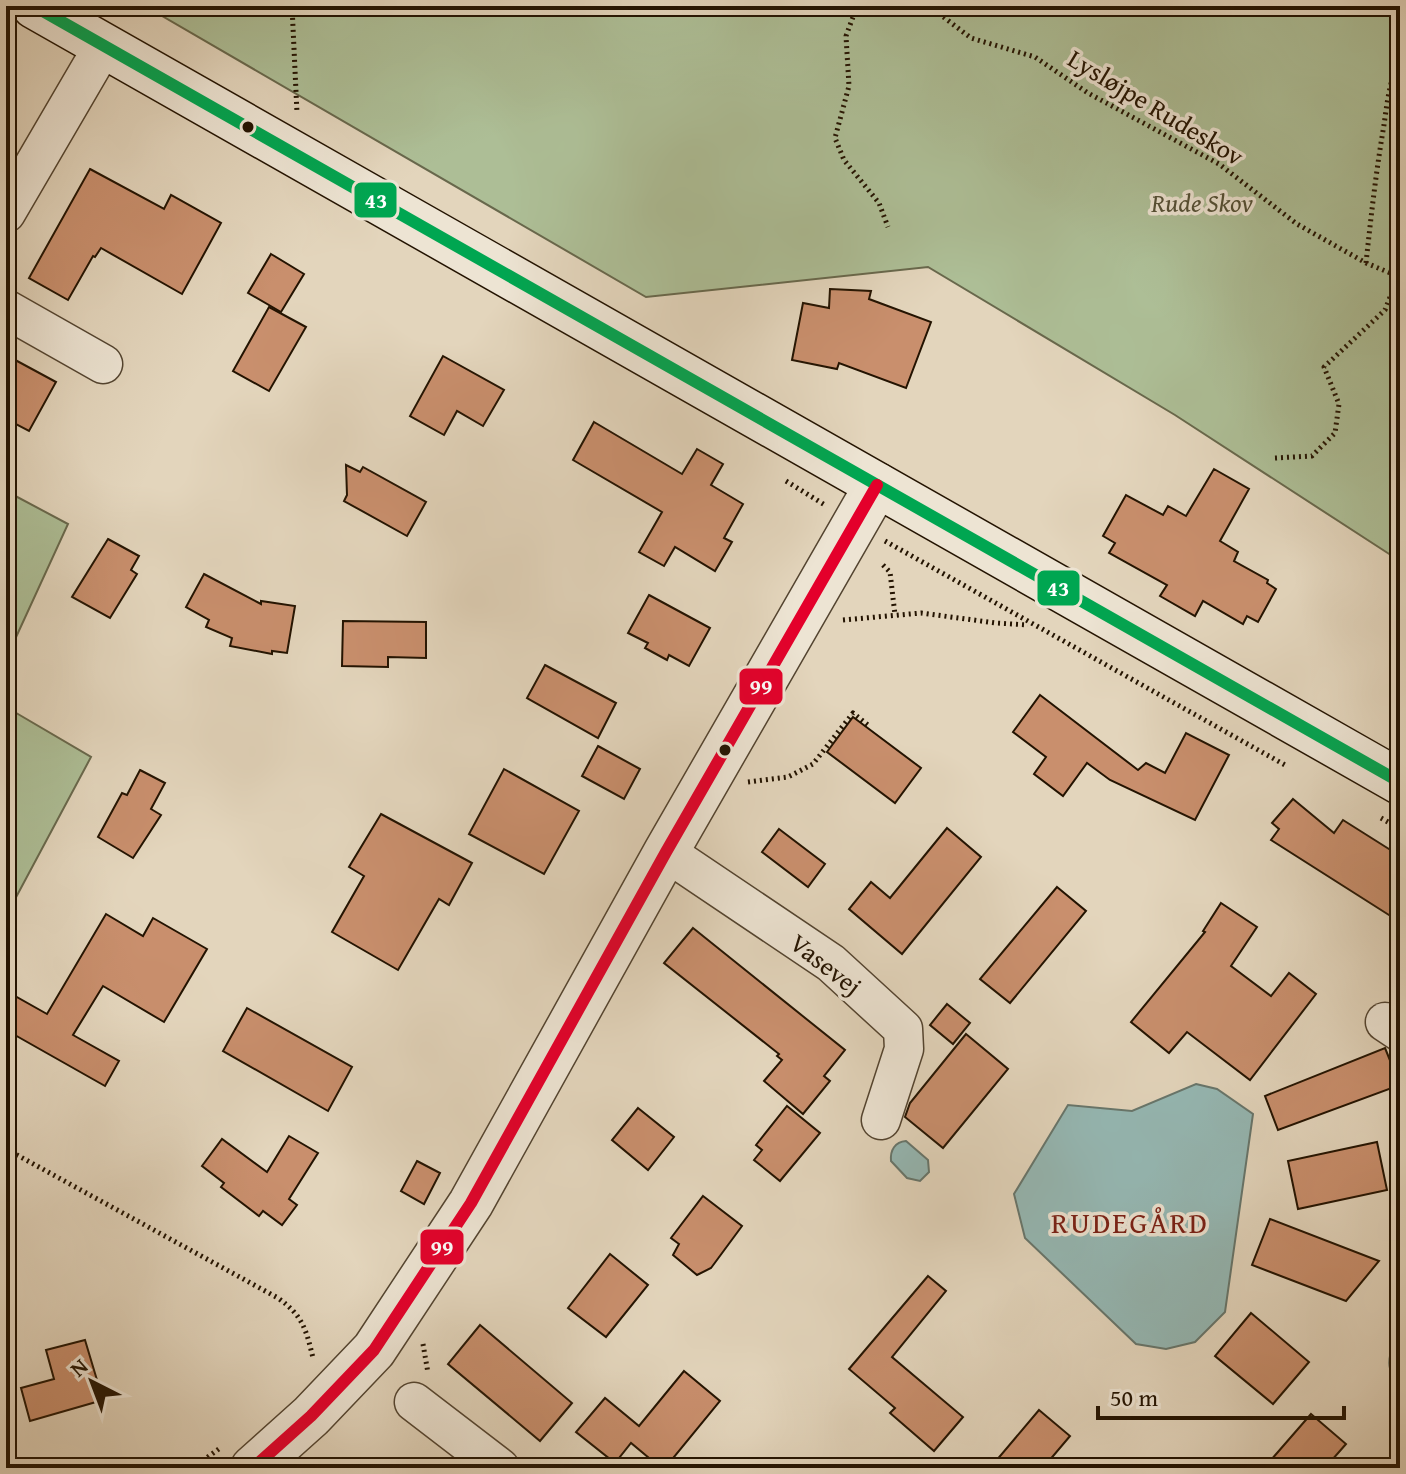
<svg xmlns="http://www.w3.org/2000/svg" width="1406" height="1474" viewBox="0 0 1406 1474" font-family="'Gentium Book Plus',serif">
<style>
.green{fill:#adbe96;stroke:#68684c;stroke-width:2}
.water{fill:#95b8b4;stroke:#67766c;stroke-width:2}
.building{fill:#c98f6d;stroke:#231301;stroke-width:2}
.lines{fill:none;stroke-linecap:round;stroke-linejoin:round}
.minor-casing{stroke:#534430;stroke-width:41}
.tertiary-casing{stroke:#534430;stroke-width:47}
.secondary-casing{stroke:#231301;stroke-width:47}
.path{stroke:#231301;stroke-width:5;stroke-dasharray:2 4;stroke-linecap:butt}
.minor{stroke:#ede4d3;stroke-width:38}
.tertiary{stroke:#ede4d3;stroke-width:44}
.secondary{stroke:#ede4d3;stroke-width:44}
.bus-1-casing{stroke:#ede4d3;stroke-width:18}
.bus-2-casing{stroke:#ede4d3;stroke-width:18}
.bus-1{stroke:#00a651;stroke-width:12}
.bus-2{stroke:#e4002b;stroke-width:12}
.bus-dot{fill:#231301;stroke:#ede4d3;stroke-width:3}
.labels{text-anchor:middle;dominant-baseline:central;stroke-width:7;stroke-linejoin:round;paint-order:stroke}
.street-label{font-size:26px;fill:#231301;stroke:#ede4d3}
.park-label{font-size:26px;font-style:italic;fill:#534f35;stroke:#ede4d3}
.quarter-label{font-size:30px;letter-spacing:2px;fill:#7a1f14;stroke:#ede4d3}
.line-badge{stroke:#ede4d3;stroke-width:3}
.badge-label{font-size:22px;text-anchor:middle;font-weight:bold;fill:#fff}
</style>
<rect width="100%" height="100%" fill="#e3d5bc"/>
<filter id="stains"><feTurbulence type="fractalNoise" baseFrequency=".0025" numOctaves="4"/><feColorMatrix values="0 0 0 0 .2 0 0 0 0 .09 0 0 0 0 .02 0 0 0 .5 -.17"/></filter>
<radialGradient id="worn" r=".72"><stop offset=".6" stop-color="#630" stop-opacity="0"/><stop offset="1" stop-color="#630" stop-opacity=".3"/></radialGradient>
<g class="green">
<path d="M 145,6 L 1400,6 L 1400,561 L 1175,415 L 928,267 L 646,297 Z"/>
<path d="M 6,491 L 68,524 L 6,659 Z"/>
<path d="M 6,707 L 91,757 L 6,916 Z"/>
</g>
<g class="water">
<path d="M 1196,1084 L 1217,1089 L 1253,1114 L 1225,1312 L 1195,1342 L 1166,1349 L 1136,1344 L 1025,1238 L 1014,1194 L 1068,1105 L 1132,1111 Z"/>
<path d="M 906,1141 L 928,1160 L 929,1172 L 920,1181 L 907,1178 L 891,1161 C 890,1150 895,1142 906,1141 Z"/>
<path d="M 1400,1334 L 1400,1382 C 1382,1370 1390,1348 1400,1334 Z"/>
</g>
<g class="building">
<path d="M 90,169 L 164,209 L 171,195 L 221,223 L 182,294 L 101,248 L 95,257 L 93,256 L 68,300 L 29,278 Z"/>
<path d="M 271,254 L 304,274 L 281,312 L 248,293 Z"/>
<path d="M 830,289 L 871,291 L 869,299 L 931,322 L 906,388 L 839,363 L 837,369 L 792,360 L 803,303 L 829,308 Z"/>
<path d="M 269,307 L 306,327 L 269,391 L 233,371 Z"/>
<path d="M 6,355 L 56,382 L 29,431 L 6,419 Z"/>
<path d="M 443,356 L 504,390 L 483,426 L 457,411 L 444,435 L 410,416 Z"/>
<path d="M 594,422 L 682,474 L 697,449 L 723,464 L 711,485 L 743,504 L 724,538 L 732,542 L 715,571 L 675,547 L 664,566 L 639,552 L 662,512 L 573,460 Z"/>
<path d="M 346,465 L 360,472 L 363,467 L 426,502 L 407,536 L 344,501 L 347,495 Z"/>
<path d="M 1214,469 L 1249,489 L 1220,541 L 1238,552 L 1234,561 L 1268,580 L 1267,583 L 1276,589 L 1258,622 L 1247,616 L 1243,624 L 1203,601 L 1195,616 L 1160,596 L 1167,585 L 1109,553 L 1115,543 L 1103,536 L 1126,495 L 1163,515 L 1168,506 L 1186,516 Z"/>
<path d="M 108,539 L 139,556 L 131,570 L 137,574 L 110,618 L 72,597 Z"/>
<path d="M 204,574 L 261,604 L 261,601 L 295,606 L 287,653 L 272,651 L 272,654 L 230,646 L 232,638 L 206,627 L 209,620 L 186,607 Z"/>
<path d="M 649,595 L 710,628 L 689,666 L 669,655 L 667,660 L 645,648 L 648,643 L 628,633 Z"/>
<path d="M 343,621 L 426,622 L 426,658 L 388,657 L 388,667 L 342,666 Z"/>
<path d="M 545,665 L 616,703 L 598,738 L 527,698 Z"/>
<path d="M 1040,695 L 1138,770 L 1146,763 L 1165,773 L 1186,733 L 1229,755 L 1195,820 L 1110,780 L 1087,763 L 1063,796 L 1034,774 L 1046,757 L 1013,732 Z"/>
<path d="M 853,717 L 921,768 L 895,803 L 827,752 Z"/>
<path d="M 598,746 L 640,769 L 624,799 L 582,776 Z"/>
<path d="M 504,769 L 579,811 L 544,874 L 469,834 Z"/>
<path d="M 140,770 L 165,783 L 151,809 L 161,815 L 133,858 L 98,837 L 122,793 L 127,795 Z"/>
<path d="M 1293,799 L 1334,833 L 1343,820 L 1400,856 L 1400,922 L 1271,840 L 1279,829 L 1272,823 Z"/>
<path d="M 381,814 L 472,863 L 449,905 L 439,899 L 398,970 L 332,932 L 364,876 L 349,867 Z"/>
<path d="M 947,828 L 981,857 L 902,954 L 849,909 L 871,882 L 890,898 Z"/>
<path d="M 779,829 L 825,864 L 808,887 L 762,852 Z"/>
<path d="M 1057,887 L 1086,911 L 1010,1003 L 980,979 Z"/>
<path d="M 1221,903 L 1257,927 L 1231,966 L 1271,996 L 1289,973 L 1316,994 L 1250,1080 L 1187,1032 L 1169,1053 L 1131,1022 L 1205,932 L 1203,931 Z"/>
<path d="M 106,914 L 143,936 L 153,918 L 207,949 L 164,1022 L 103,986 L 73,1035 L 119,1061 L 105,1086 L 6,1030 L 6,991 L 47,1014 Z"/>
<path d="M 693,928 L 845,1050 L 824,1076 L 830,1081 L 803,1114 L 764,1081 L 782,1060 L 777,1056 L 779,1054 L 664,963 Z"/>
<path d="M 947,1004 L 970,1023 L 953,1044 L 930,1025 Z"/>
<path d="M 247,1008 L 352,1067 L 328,1111 L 223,1051 Z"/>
<path d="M 966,1034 L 1008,1069 L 943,1148 L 905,1117 L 910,1103 Z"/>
<path d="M 1385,1048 L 1400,1085 L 1278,1130 L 1265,1096 Z"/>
<path d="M 787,1106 L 820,1133 L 780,1181 L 754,1160 L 762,1150 L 756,1145 Z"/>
<path d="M 638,1108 L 674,1137 L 648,1170 L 612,1140 Z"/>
<path d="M 289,1136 L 318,1153 L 289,1199 L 297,1205 L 282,1225 L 263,1211 L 259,1216 L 221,1187 L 224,1183 L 202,1166 L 222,1139 L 267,1172 Z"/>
<path d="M 1377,1142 L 1387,1190 L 1298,1209 L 1288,1161 Z"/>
<path d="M 417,1161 L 440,1173 L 424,1204 L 401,1191 Z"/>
<path d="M 703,1196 L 742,1226 L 711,1268 L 697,1275 L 673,1255 L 679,1244 L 671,1238 Z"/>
<path d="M 1270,1219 L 1379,1261 L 1346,1301 L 1252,1265 Z"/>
<path d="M 610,1254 L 648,1285 L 606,1337 L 568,1308 Z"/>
<path d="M 928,1276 L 946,1291 L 892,1357 L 963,1417 L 934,1451 L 890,1413 L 895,1408 L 849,1369 Z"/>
<path d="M 1251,1313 L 1309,1362 L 1273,1404 L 1215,1356 Z"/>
<path d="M 480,1325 L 572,1403 L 540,1441 L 448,1364 Z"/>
<path d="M 85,1340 L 103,1400 L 30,1421 L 21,1388 L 54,1379 L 46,1350 Z"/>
<path d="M 684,1371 L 720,1401 L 665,1468 L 661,1468 L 631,1443 L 615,1463 L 576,1432 L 605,1398 L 639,1426 Z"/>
<path d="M 1039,1410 L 1070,1436 L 1043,1468 L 990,1468 Z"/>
<path d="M 1311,1414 L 1346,1444 L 1325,1468 L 1264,1468 Z"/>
</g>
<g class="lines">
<defs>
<g id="minor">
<path d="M 6,213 L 104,45"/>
<path d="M 6,309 L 103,364"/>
<path d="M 666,852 L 831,963 L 903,1029 L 904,1049 L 881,1120"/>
<path d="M 1385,1022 L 1400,1032"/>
<path d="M 414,1402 L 500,1468"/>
</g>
<path id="tertiary" d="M 253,1468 L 311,1416 L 374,1350 L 471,1203 L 666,852 L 877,485"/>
<path id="secondary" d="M 34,6 L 1400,782"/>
</defs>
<use href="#minor" class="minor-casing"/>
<use href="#tertiary" class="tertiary-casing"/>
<use href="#secondary" class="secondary-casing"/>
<g class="path">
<path d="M 292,6 L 297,113"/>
<path d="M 857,6 L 846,36 L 849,86 L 835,138 L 844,160 L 879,203 L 888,227"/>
<path d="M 929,6 L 971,38 L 1035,57 L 1088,93 L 1219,164 L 1297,224 L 1366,263 L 1400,277"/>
<path d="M 1366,263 C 1371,217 1376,171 1384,125 C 1387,103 1390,78 1400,58"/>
<path d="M 1275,458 L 1312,456 L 1335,433 L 1339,404 L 1324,367 L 1385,310 L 1398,276"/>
<path d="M 786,481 L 825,505"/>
<path d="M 885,541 L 1285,765"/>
<path d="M 883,565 L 890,572 L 895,615"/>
<path d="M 843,620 L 921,613 L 996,623 L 1028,625"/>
<path d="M 748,782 L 788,777 L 813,764 L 853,713 L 869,726"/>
<path d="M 1381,818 L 1400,829"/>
<path d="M 6,1149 L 278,1298 C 303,1316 306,1329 313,1358"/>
<path d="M 423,1344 L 428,1373"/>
<path d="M 193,1468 L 220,1448"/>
</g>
<use href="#minor" class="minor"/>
<use href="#tertiary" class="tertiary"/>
<use href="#secondary" class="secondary"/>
<defs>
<path id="bus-1" d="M 34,6 L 1400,782"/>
<path id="bus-2" d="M 253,1468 L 311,1416 L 374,1350 L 471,1203 L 666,852 L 877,485"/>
</defs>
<use href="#bus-1" class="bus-1-casing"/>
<use href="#bus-2" class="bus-2-casing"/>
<use href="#bus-1" class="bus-1"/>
<use href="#bus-2" class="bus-2"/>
</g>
<g class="bus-dot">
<circle cx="248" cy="127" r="7"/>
<circle cx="725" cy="750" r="7"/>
</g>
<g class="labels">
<g class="street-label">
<text transform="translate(1156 107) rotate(31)">Lysløjpe Rudeskov</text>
<text transform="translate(826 964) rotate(38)">Vasevej</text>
</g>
<g class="park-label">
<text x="1202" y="202">Rude Skov</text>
</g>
<g class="quarter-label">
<text x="1130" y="1222">RUDEGÅRD</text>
</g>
</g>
<g class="line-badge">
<rect x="353" y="181" width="45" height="38" rx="8" fill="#00a651"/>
<rect x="1036" y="569" width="45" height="38" rx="8" fill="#00a651"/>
<rect x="738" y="667" width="46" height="39" rx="8" fill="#e4002b"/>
<rect x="419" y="1228" width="46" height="38" rx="8" fill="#e4002b"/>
</g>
<g class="badge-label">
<text x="376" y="208">43</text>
<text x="1058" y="596">43</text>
<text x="761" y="694">99</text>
<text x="442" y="1255">99</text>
</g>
<rect width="1406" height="1474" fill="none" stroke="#e3d5bc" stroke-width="32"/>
<rect x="8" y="8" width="1390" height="1458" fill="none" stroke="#231301" stroke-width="4"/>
<rect x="16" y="16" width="1374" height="1442" fill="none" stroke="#231301" stroke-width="2"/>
<g transform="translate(92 1382) rotate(318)" stroke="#ede4d3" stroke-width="6" paint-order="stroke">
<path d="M0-6L14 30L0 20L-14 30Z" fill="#231301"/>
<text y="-12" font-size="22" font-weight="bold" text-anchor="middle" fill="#231301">N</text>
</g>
<path d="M1098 1406v12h246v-12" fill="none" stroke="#231301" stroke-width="4"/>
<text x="1110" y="1406" font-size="24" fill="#231301" stroke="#ede4d3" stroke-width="6" paint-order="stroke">50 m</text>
<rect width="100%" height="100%" filter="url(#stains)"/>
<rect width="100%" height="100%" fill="url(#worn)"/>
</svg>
